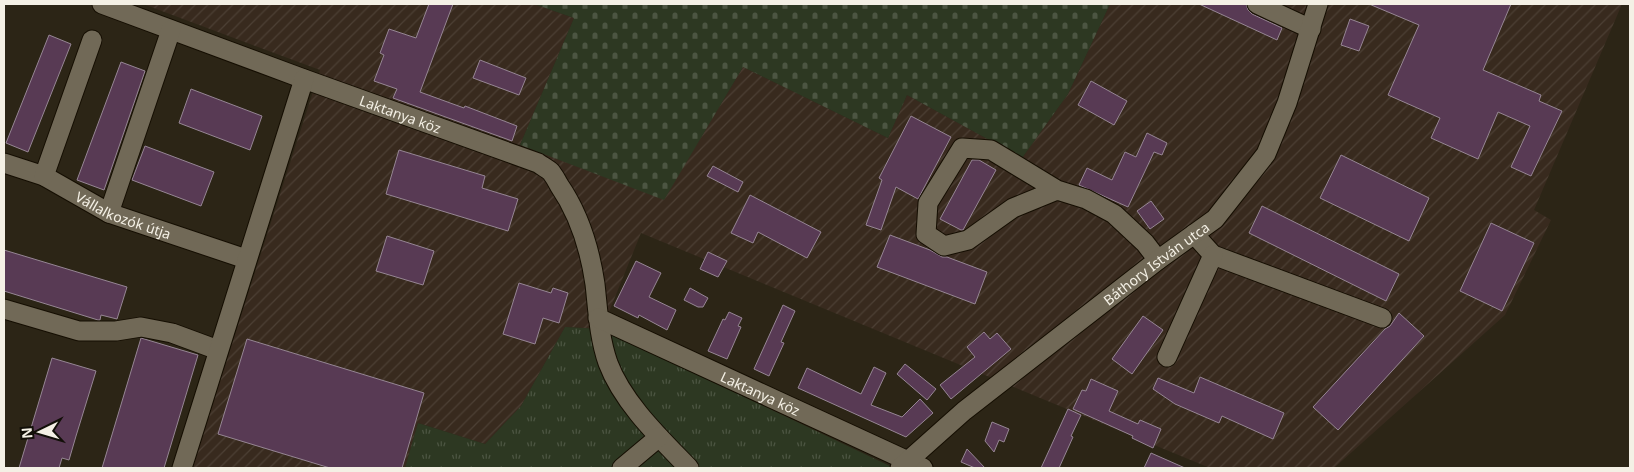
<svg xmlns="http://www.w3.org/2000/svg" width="1634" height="472" viewBox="0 0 1634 472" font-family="'Noto Sans',sans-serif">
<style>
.industrial{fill:url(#industrial-furrows)}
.grass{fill:url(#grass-tufts)}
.cemetery{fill:url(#cemetery-stones)}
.building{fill:#583a54;stroke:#968694}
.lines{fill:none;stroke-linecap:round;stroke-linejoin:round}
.minor-casing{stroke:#150e02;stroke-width:21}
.minor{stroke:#716957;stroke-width:19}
.labels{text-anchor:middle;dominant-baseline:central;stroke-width:4;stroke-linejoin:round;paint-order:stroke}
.street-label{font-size:14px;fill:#f4f0e5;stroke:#120f08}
</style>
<defs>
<pattern id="industrial-furrows" width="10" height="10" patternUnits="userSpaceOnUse" patternTransform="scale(1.25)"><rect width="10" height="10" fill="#382a1e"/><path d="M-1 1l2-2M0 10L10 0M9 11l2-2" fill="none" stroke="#4c3f34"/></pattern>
<pattern id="grass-tufts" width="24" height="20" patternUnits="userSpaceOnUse" patternTransform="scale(1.25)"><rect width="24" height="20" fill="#2d3822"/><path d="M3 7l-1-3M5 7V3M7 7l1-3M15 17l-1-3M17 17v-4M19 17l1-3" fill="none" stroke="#4c5542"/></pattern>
<pattern id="cemetery-stones" width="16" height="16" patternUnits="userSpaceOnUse" patternTransform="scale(1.25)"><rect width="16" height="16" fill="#2d3822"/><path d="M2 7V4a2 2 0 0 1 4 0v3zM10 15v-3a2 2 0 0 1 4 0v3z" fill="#4c5542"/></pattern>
</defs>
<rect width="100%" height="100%" fill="#2c2516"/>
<path class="industrial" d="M 143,4 L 534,4 L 574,18 L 520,145 L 664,199 L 743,67 L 888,138 L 907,95 L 1022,158 L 1068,94 L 1110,4 L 1622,4 L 1534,210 L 1551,220 L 1505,315 L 1334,468 L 1210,468 L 641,233 L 602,329 L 565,327 L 521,406 L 485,444 L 418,423 L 405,468 L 192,468 L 320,70 Z"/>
<path class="grass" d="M 565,327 L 602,329 L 894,468 L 405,468 L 418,423 L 485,444 L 521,406 Z"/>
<path class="cemetery" d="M 534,4 L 1110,4 L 1068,94 L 1022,158 L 907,95 L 888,138 L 743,67 L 664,200 L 520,145 L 574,18 Z"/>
<g class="building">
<path d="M 429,4 L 453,4 L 420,92 L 464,108 L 465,106 L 517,126 L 512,141 L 393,98 L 397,89 L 374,81 L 384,55 L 380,53 L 389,29 L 416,38 Z"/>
<path d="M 1199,4 L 1246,4 L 1248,10 L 1252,14 L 1282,28 L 1277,40 Z"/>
<path d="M 1369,4 L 1511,4 L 1483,70 L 1541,95 L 1539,101 L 1562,111 L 1531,176 L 1511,167 L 1530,126 L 1498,112 L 1478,159 L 1431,138 L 1440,118 L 1388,95 L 1419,25 Z"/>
<path d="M 1350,19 L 1369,26 L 1359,51 L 1341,45 Z"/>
<path d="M 49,35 L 71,44 L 28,152 L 6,143 Z"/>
<path d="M 480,60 L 526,78 L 519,95 L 473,78 Z"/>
<path d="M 121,62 L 145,71 L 104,190 L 77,180 Z"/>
<path d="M 1091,81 L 1127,101 L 1114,125 L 1078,105 Z"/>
<path d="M 191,89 L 262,116 L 250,150 L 179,123 Z"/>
<path d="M 911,116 L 951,137 L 918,199 L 896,187 L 881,230 L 866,225 L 882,180 L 879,178 Z"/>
<path d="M 1147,133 L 1167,143 L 1162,155 L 1154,152 L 1128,207 L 1079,185 L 1087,168 L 1112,180 L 1125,152 L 1136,157 Z"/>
<path d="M 145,146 L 214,172 L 201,206 L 132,180 Z"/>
<path d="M 399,150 L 485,176 L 482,188 L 518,199 L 508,231 L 386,194 Z"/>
<path d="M 1341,155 L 1429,198 L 1409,241 L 1320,198 Z"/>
<path d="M 972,160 L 979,160 L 996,170 L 963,230 L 961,230 L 940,219 Z"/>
<path d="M 713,166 L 743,182 L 738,192 L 707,176 Z"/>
<path d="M 750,195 L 821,232 L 807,258 L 758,232 L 753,243 L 731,233 Z"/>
<path d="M 1151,201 L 1164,219 L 1150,229 L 1137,211 Z"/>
<path d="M 1262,206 L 1399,274 L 1386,301 L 1249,233 Z"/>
<path d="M 1491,223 L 1534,243 L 1502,311 L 1460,291 Z"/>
<path d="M 890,235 L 930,250 L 942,257 L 947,257 L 987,272 L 975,304 L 877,267 Z"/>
<path d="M 387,236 L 434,251 L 423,285 L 376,271 Z"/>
<path d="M 4,250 L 127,287 L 117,319 L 101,315 L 100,320 L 98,320 L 4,291 Z"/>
<path d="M 708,252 L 727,261 L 718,277 L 700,269 Z"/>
<path d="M 636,261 L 661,273 L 649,297 L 676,310 L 667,330 L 639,315 L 638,318 L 614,306 Z"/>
<path d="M 519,283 L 551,293 L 553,288 L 568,293 L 559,323 L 543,318 L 535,344 L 503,334 Z"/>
<path d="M 690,288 L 708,298 L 703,307 L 698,307 L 684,300 Z"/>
<path d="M 783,305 L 795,311 L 781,342 L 784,343 L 769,376 L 754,369 Z"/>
<path d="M 729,312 L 742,318 L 738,326 L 741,327 L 727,359 L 708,351 L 723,319 L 725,320 Z"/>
<path d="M 1399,313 L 1424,336 L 1338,430 L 1313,407 L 1385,329 L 1390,326 Z"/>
<path d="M 1143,316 L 1163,330 L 1132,374 L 1112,359 Z"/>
<path d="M 984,332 L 990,339 L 997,333 L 1011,349 L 951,399 L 940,385 L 975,357 L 967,347 Z"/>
<path d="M 141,338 L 198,355 L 164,468 L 102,468 Z"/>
<path d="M 247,339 L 424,393 L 402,468 L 330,468 L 218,434 Z"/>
<path d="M 52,358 L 96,371 L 76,436 L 69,460 L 62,458 L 59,468 L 19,468 Z"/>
<path d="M 905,364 L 936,389 L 927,400 L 897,374 Z"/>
<path d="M 874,367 L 886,373 L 871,405 L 902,417 L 920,399 L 933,413 L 906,437 L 798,388 L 807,368 L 861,394 Z"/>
<path d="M 1200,377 L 1284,413 L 1273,439 L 1222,416 L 1219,423 L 1175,404 L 1153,389 L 1158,378 L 1194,393 Z"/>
<path d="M 1091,379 L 1118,391 L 1109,411 L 1138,424 L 1140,420 L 1161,429 L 1153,448 L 1132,438 L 1133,436 L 1073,409 L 1082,390 L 1086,391 Z"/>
<path d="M 1068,409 L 1081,415 L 1071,436 L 1073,437 L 1059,468 L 1041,468 Z"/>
<path d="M 992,422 L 1009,429 L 1004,442 L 999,440 L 994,452 L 985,441 Z"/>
<path d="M 967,449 L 985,468 L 975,468 L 961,462 Z"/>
<path d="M 1151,453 L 1185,468 L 1144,468 Z"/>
</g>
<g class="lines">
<defs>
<g id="minor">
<path id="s1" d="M 102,4 L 304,79 L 538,163 C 542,166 548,169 551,172 C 554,176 557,181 559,185 C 579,214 590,250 595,284 C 598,311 599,337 608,363 C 623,403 660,438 689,468"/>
<path d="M 1257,4 L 1311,29"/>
<path id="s2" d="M 4,163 L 44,176 L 109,213 L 246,259"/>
<path d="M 44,176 L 92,40"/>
<path d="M 1057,190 L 1013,208 L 968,240 L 944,246 L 926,234 L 928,203 L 962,148 L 991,150 L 1057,190 L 1086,199 L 1114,214 L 1145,243 L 1158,260"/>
<path d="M 109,213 L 171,30"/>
<path d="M 1194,234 L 1213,255 L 1382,318"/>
<path d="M 4,309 L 79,331 L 116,331 L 141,327 L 172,333 L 218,350"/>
<path id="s3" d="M 598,318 L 923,468"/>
<path d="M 1167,357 L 1213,255"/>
<path d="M 182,468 L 304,79"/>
<path d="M 622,468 L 659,437"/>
<path id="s4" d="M 900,468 L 964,411 L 1158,260 L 1215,219 L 1266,154 L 1287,103 L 1318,4"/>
</g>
</defs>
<use href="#minor" class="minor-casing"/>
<use href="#minor" class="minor"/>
</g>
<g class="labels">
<g class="street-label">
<text stroke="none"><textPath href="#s1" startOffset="318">Laktanya köz</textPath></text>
<text stroke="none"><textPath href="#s2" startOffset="131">Vállalkozók útja</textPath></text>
<text stroke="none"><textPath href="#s4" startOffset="328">Báthory István utca</textPath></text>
<text stroke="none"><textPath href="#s3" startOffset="179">Laktanya köz</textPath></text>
</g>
</g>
<rect width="1634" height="472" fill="none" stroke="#f4f0e5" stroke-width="10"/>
<g transform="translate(40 432) rotate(265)" stroke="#120f08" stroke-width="4" paint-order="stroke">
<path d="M0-4L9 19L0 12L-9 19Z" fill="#f4f0e5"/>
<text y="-8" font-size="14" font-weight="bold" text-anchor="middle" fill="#f4f0e5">N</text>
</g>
</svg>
